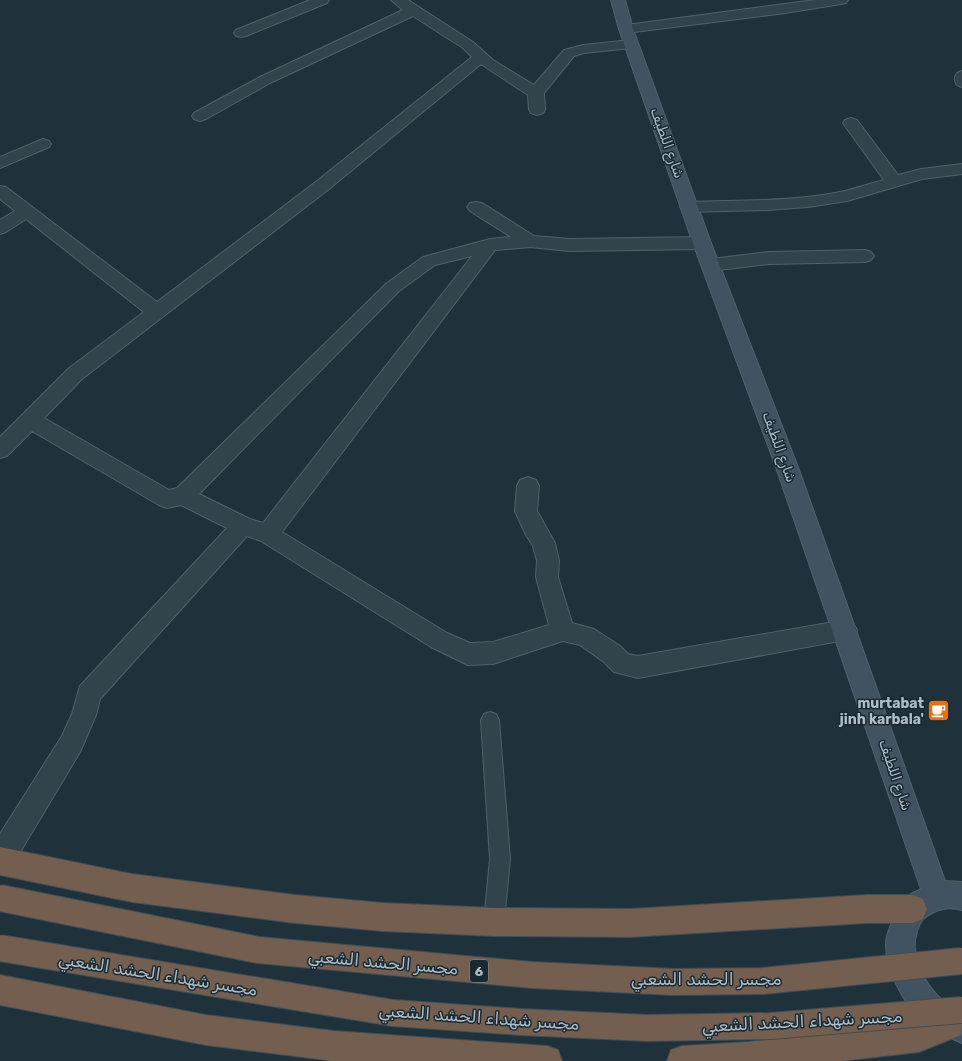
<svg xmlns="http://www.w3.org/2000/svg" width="962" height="1061" viewBox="0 0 962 1061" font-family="Rubik,Vazirmatn,sans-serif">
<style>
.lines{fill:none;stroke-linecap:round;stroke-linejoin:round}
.lane-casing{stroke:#51616a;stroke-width:2}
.street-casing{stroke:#51616a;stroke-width:2}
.secondary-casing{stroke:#51616a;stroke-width:2}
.highway-casing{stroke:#3e4e57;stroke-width:2}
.lane{fill:#33434c;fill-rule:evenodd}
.street{fill:#33434c;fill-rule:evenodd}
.secondary{fill:#415360;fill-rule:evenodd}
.highway{fill:#735e50;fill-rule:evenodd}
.highway-bridge-casing{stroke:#3e4e57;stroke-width:28;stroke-linecap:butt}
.highway-bridge{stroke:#735e50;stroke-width:26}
.labels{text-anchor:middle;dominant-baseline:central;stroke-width:3;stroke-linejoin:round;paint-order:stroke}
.shield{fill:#192831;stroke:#81919b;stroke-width:1}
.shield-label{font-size:13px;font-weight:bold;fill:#aebec8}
.street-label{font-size:14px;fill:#aebec8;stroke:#192831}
.poi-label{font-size:14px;font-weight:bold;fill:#aebec8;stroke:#192831;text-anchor:end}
.near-street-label{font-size:17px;fill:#aebec8;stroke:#192831}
</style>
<rect width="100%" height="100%" fill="#1f323c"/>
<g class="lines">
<defs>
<path id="lane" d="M 490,712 L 496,714 L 499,720 L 510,859 L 504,922 L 501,929 L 494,932 L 487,929 L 484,922 L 490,859 L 481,720 L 484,714 Z"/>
<g id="street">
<path d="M 310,0 L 329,0 L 327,3 L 246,36 L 241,37 L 236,36 L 234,33 L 236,30 Z"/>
<path d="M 391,0 L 408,0 L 473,42 L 493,60 L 534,85 L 564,50 L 583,45 L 631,40 L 636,41 L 638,44 L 636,47 L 631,48 L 584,53 L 574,56 L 544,93 L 545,110 L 543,113 L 537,115 L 531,113 L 529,110 L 528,95 L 481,64 L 329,189 L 82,379 L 44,418 L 169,490 L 177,488 L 387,283 L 423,257 L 490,239 L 511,237 L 470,211 L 467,207 L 470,203 L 476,202 L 482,203 L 534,236 L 570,239 L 702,237 L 708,239 L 711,243 L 708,247 L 702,249 L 570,251 L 530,247 L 495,250 L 282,532 L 447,633 L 470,643 L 493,642 L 549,625 L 536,577 L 537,561 L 533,546 L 525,533 L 515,511 L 517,486 L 520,480 L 528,477 L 536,480 L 539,486 L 537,511 L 555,543 L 559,561 L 558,577 L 572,623 L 594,629 L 620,646 L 628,654 L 638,656 L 845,620 L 853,623 L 857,630 L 853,637 L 845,640 L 638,678 L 614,672 L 604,662 L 580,645 L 563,641 L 493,664 L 468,665 L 431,647 L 261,541 L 247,536 L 100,699 L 96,715 L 80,752 L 10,869 L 0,873 L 0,834 L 62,736 L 72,714 L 80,686 L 227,528 L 181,505 L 167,508 L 159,505 L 32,431 L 7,456 L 0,458 L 0,437 L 68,369 L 144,312 L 26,219 L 6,232 L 0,234 L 0,220 L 15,211 L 0,199 L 0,186 L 6,187 L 157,302 L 317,181 L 472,57 L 463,48 L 413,16 L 270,83 L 206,119 L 200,121 L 194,119 L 192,116 L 194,113 L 260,77 L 403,10 ZM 472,256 L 263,523 L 250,519 L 199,494 L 399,291 L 435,265 Z"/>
<path d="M 815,0 L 848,0 L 846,3 L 841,4 L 785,13 L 626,33 L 621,32 L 619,29 L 621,26 L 626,25 Z"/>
<path d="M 962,71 L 962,87 L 957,85 C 954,81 954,77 957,73 Z"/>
<path d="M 851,118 L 857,120 L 898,175 L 921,169 L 962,164 L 962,174 L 922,179 L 847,201 L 808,207 L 767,210 L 689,212 L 683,211 L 680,207 L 683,203 L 689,202 C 741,200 794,202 845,191 C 858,188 871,183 884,180 L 843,123 L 845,120 Z"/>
<path d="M 43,139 L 49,141 L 51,144 L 49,147 L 0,168 L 0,157 Z"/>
<path d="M 865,250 L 871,252 L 874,256 L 871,260 L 865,262 L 769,264 L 711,271 L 705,269 L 702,265 L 705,261 L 711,259 L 769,252 Z"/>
</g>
<path id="secondary" d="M 611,0 L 625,0 L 633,29 L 711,243 L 799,470 L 945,881 L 962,882 L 962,910 C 952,907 942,908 932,913 C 923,917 920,922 917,931 C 907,963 933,1000 962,1013 L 962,1043 C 949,1037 936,1032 925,1023 C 904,1005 881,964 887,936 C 889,929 892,923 894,916 C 897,910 899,902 905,898 C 909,894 916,892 921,889 L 777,470 L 693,243 L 619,29 Z"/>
<g id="highway">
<path d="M 0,847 L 132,874 L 295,895 L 383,903 L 494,908 L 630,909 L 867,895 L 913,895 L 923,899 L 927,909 L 923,919 L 913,923 L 867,923 L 630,937 L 494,936 L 383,931 L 295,923 L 132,902 L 0,875 Z"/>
<path d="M 0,975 L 206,1015 L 334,1031 L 547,1046 L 558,1050 L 562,1061 L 334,1061 L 206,1045 L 0,1005 Z"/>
<path d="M 951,1010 L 962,1016 L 961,1035 L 919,1052 L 841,1061 L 667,1061 L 671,1050 L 682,1046 L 748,1042 L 919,1022 Z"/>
</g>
</defs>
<use href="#lane" class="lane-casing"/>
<use href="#street" class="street-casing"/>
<use href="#secondary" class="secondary-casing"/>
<use href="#highway" class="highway-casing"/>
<use href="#lane" class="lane"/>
<use href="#street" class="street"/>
<use href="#secondary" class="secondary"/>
<use href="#highway" class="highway"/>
<defs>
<g id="highway-bridge">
<path d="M 0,898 L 258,950 L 532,975 L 674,982 L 763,981 L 962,961"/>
<path d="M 0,948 L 393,1013 L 521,1022 L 647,1028 L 771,1026 L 962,1010"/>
</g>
</defs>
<use href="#highway-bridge" class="highway-bridge-casing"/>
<use href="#highway-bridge" class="highway-bridge"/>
</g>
<defs>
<symbol id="cafe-square" viewBox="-11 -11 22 22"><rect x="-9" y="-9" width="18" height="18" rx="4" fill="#e8710a" stroke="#192831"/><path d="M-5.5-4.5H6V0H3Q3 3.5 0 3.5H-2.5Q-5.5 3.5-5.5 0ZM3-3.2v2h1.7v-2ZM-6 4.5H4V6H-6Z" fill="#fff"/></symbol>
</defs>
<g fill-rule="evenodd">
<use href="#cafe-square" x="926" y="698" width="25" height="25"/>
</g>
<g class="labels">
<rect class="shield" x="470" y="960" width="18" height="22" rx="3"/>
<g class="shield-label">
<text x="479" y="971">6</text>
</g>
<g class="street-label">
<text transform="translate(667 143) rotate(70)">شارع اللطيف</text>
<text transform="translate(779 447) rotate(70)">شارع اللطيف</text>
<text transform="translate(895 775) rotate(71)">شارع اللطيف</text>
</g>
<g class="poi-label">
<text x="924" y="703">murtabat<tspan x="924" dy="16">jinh karbala'</tspan></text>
</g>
<g class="near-street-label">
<text transform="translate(383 962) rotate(5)">مجسر الحشد الشعبي</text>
<text transform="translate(158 974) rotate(9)">مجسر شهداء الحشد الشعبي</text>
<text x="706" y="979">مجسر الحشد الشعبي</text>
<text transform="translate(479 1017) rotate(4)">مجسر شهداء الحشد الشعبي</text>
<text transform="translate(802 1021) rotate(-3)">مجسر شهداء الحشد الشعبي</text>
</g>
</g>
</svg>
